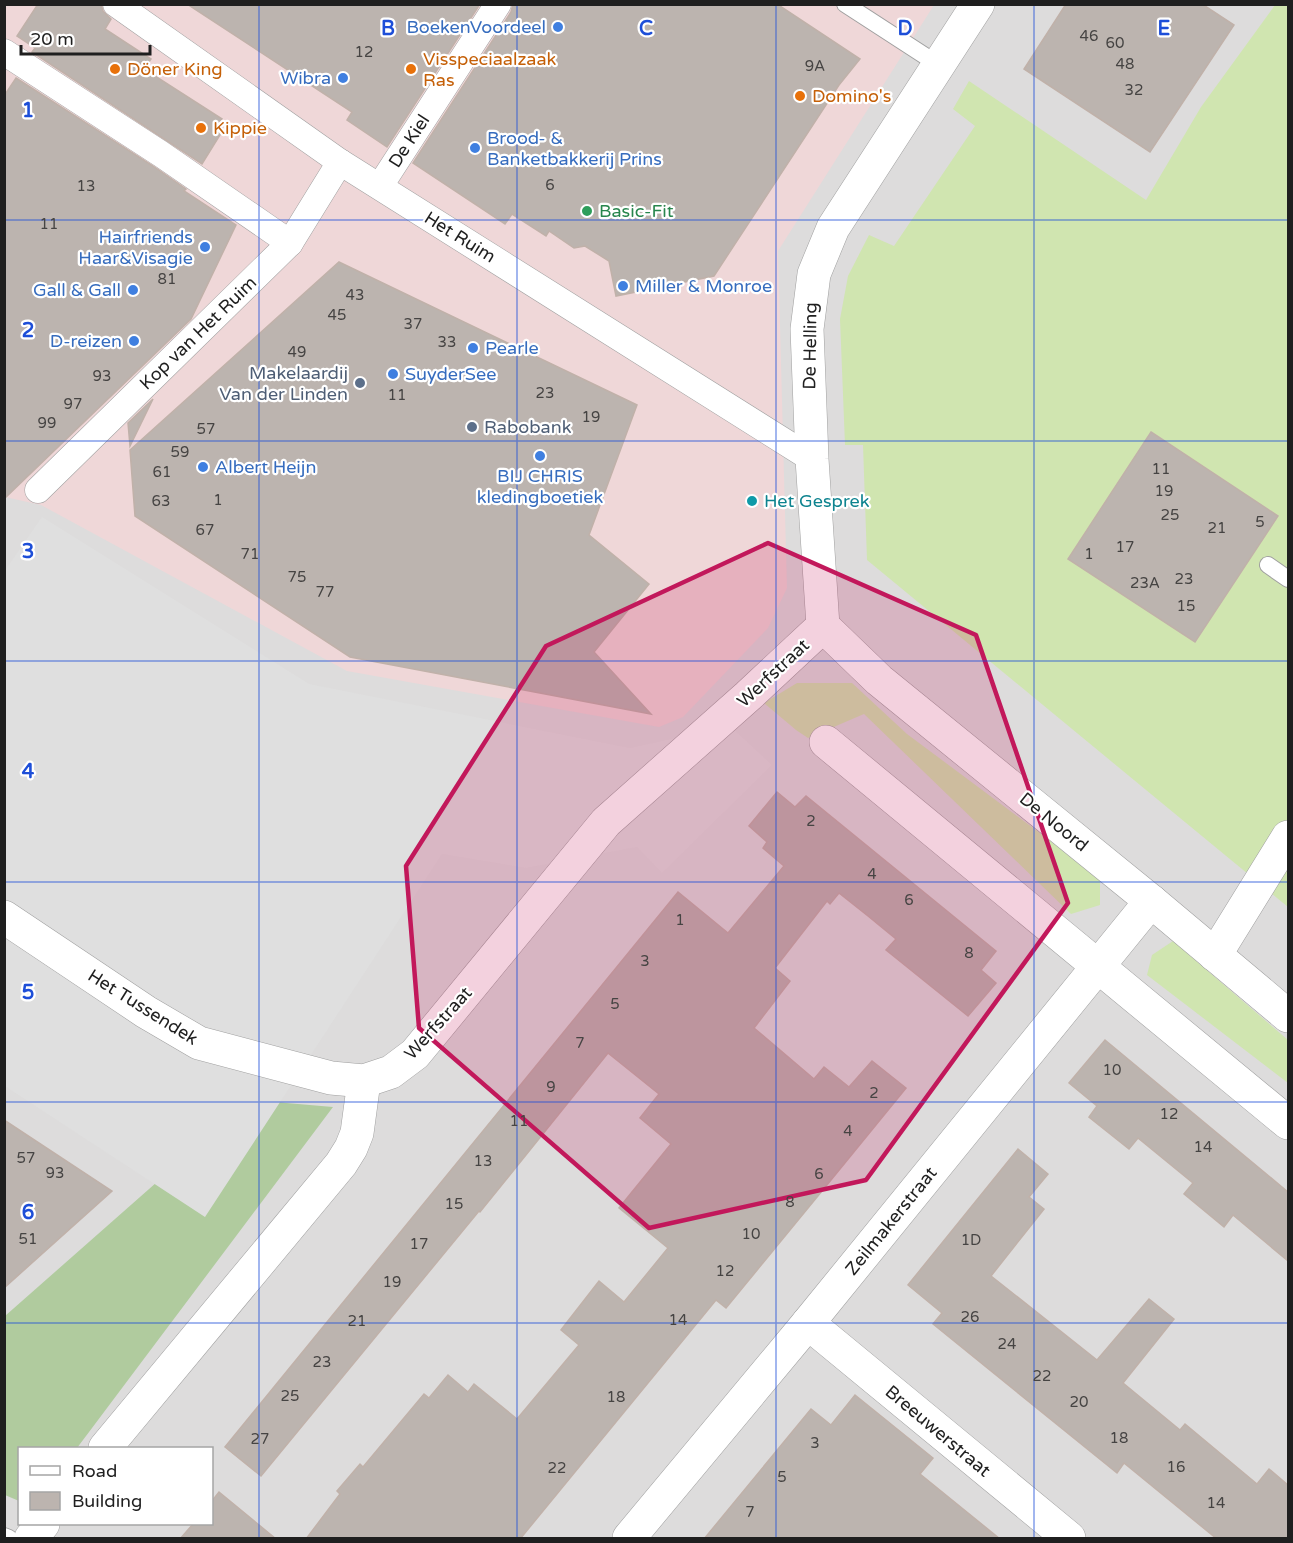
<svg xmlns="http://www.w3.org/2000/svg" width="1293" height="1543" viewBox="0 0 1293 1543" font-family="'Varela Round',sans-serif">
<style>
.residential{fill:#dddcdc;fill-rule:evenodd}
.commercial{fill:#efd7d8}
.grass{fill:#d0e5b0}
.forest{fill:#b0cb9e}
.parking{fill:#dfdfdf}
.building{fill:#bcb4af;stroke:#c0b1a9;stroke-width:1.5}
.lines{fill:none;stroke-linecap:round;stroke-linejoin:round}
.service-casing{stroke:#a0a0a0;stroke-width:18}
.pedestrian-casing{stroke:#a0a0a0;stroke-width:27}
.minor-casing{stroke:#a0a0a0;stroke-width:34}
.service{stroke:#fff;stroke-width:16}
.pedestrian{stroke:#fff;stroke-width:26}
.minor{stroke:#fff;stroke-width:33}
.marked{fill:#c2185b;fill-opacity:0.2;stroke:#c2185b;stroke-width:4.5;stroke-linejoin:round}
.grid{fill:none;stroke:#1d4ed8;stroke-width:1.5;stroke-opacity:0.55}
.shop-dot{fill:#3f7fe0;stroke:#fff;stroke-width:2}
.food-dot{fill:#e8710a;stroke:#fff;stroke-width:2}
.leisure-dot{fill:#2e9e5b;stroke:#fff;stroke-width:2}
.service-dot{fill:#5c6f8a;stroke:#fff;stroke-width:2}
.culture-dot{fill:#0f9aa8;stroke:#fff;stroke-width:2}
.labels{text-anchor:middle;dominant-baseline:central;stroke-width:4.5;stroke-linejoin:round;paint-order:stroke}
.number-label{font-size:15px;fill:#464443}
.shop-label{font-size:18px;fill:#366cbe;stroke:#fff;text-anchor:end}
.food-label{font-size:18px;fill:#c56008;stroke:#fff;text-anchor:start}
.street-label{font-size:18px;fill:#1f1f1f;stroke:#fff}
.leisure-label{font-size:18px;fill:#27864d;stroke:#fff;text-anchor:start}
.service-label{font-size:18px;fill:#4e5e75;stroke:#fff;text-anchor:end}
.culture-label{font-size:18px;fill:#0d838f;stroke:#fff;text-anchor:start}
.grid-label{font-size:20px;text-anchor:middle;font-weight:bold;fill:#1d4ed8;stroke:#fff;stroke-width:4.5;stroke-linejoin:round;paint-order:stroke}
</style>
<rect width="100%" height="100%" fill="#efebe6"/>
<path class="residential" d="M 5,5 L 1288,5 L 1288,1538 L 5,1538 ZM 20,1448 L 212,1448 L 212,1524 L 20,1524 Z"/>
<path class="commercial" d="M 5,5 L 934,5 L 778,251 L 787,588 L 768,628 L 683,717 L 659,727 L 347,671 L 41,505 L 5,497 Z"/>
<g class="grass">
<path d="M 1275,5 L 1288,5 L 1288,907 L 867,560 L 863,445 L 845,445 L 840,319 L 848,276 L 869,235 L 894,246 L 975,126 L 953,109 L 969,81 L 1146,200 L 1201,107 Z"/>
<path d="M 797,683 L 852,683 L 907,734 L 1048,839 L 1100,881 L 1100,905 L 1071,914 L 864,714 L 808,738 L 796,730 L 764,703 Z"/>
<path d="M 1173,941 L 1288,1040 L 1288,1083 L 1147,975 L 1152,955 Z"/>
</g>
<path class="forest" d="M 250,1100 L 333,1107 L 77,1448 L 20,1448 L 19,1501 L 5,1495 L 5,1316 Z"/>
<path class="parking" d="M 42,517 L 309,684 L 630,748 L 730,726 L 772,765 L 662,873 L 637,847 L 526,868 L 442,854 L 205,1217 L 5,1086 L 4,572 Z"/>
<g class="building">
<path d="M 38,4 L 101,4 L 103,11 L 111,19 L 105,29 L 151,59 L 144,69 L 222,119 L 215,126 L 223,130 L 202,164 L 32,52 L 35,48 L 17,36 Z"/>
<path d="M 187,4 L 480,4 L 387,147 L 347,120 L 352,112 Z"/>
<path d="M 513,4 L 777,4 L 860,59 L 839,85 L 714,276 L 616,296 L 609,261 L 585,246 L 574,248 L 549,231 L 546,236 L 512,214 L 505,224 L 413,163 L 511,12 Z"/>
<path d="M 1066,4 L 1202,4 L 1234,25 L 1150,152 L 1024,69 Z"/>
<path d="M 16,78 L 153,166 L 186,189 L 184,191 L 236,225 L 191,319 L 4,499 L 4,96 Z"/>
<path d="M 339,262 L 637,405 L 589,535 L 649,584 L 594,652 L 651,714 L 350,657 L 135,516 L 130,450 Z"/>
<path d="M 153,399 L 130,446 L 128,423 Z"/>
<path d="M 1151,432 L 1278,516 L 1195,642 L 1068,559 Z"/>
<path d="M 777,792 L 795,807 L 806,796 L 996,951 L 981,970 L 996,983 L 968,1016 L 886,950 L 896,939 L 868,916 L 839,893 L 830,904 L 827,901 L 775,968 L 790,981 L 754,1028 L 814,1079 L 824,1067 L 849,1087 L 872,1061 L 906,1088 L 831,1180 L 726,1308 L 716,1300 L 520,1539 L 306,1539 L 340,1494 L 337,1491 L 360,1464 L 363,1467 L 424,1394 L 429,1398 L 448,1375 L 468,1392 L 474,1384 L 517,1419 L 579,1345 L 561,1330 L 599,1281 L 624,1302 L 668,1248 L 619,1208 L 671,1144 L 640,1118 L 659,1094 L 608,1053 L 480,1212 L 479,1211 L 261,1476 L 225,1447 L 678,892 L 728,933 L 784,866 L 763,848 L 767,842 L 749,826 Z"/>
<path d="M 1105,1040 L 1288,1192 L 1288,1261 L 1233,1215 L 1224,1227 L 1184,1194 L 1193,1183 L 1138,1138 L 1129,1149 L 1089,1117 L 1097,1106 L 1069,1083 Z"/>
<path d="M 4,1120 L 112,1191 L 4,1288 Z"/>
<path d="M 1018,1149 L 1048,1174 L 1029,1197 L 1044,1209 L 991,1276 L 1097,1360 L 1149,1299 L 1174,1319 L 1123,1383 L 1180,1430 L 1185,1424 L 1257,1484 L 1269,1469 L 1288,1485 L 1288,1539 L 1217,1539 L 1124,1463 L 1117,1473 L 933,1324 L 942,1313 L 908,1285 Z"/>
<path d="M 855,1395 L 933,1458 L 920,1474 L 1000,1539 L 704,1539 L 811,1409 L 831,1425 Z"/>
<path d="M 219,1492 L 276,1539 L 180,1539 L 193,1524 L 212,1524 L 212,1501 Z"/>
</g>
<g class="lines">
<defs>
<g id="service">
<path d="M 845,4 L 939,65"/>
<path d="M 1268,565 L 1288,579"/>
<path d="M 4,1536 L 9,1538"/>
</g>
<g id="pedestrian">
<path d="M 116,4 L 340,162 L 812,459"/>
<path d="M 4,52 L 161,154 L 290,243"/>
<path d="M 380,186 L 498,4"/>
<path d="M 38,490 L 290,243 L 340,162"/>
</g>
<g id="minor">
<path d="M 823,626 L 812,459 L 807,329 L 814,274 L 833,228 L 978,4"/>
<path d="M 823,626 L 879,680 L 1151,901 L 1288,1016"/>
<path d="M 826,742 L 1288,1123"/>
<path d="M 4,917 L 146,1012 L 199,1043 L 331,1078 L 364,1081 L 391,1072 L 415,1054 L 606,822 L 748,696 L 823,626"/>
<path d="M 1215,955 L 1288,837"/>
<path d="M 808,1323 L 1069,1538"/>
<path d="M 105,1448 L 341,1164 L 351,1148 L 357,1133 L 364,1081"/>
<path d="M 31,1538 L 43,1524"/>
<path d="M 629,1538 L 808,1323 L 1151,901"/>
</g>
</defs>
<use href="#service" class="service-casing"/>
<use href="#pedestrian" class="pedestrian-casing"/>
<use href="#minor" class="minor-casing"/>
<use href="#service" class="service"/>
<use href="#pedestrian" class="pedestrian"/>
<use href="#minor" class="minor"/>
</g>
<path class="marked" d="M 768,543 L 976,635 L 1068,903 L 866,1180 L 649,1228 L 419,1028 L 406,866 L 546,646 Z"/>
<path class="grid" d="M 259,4 L 259,1538M 517,4 L 517,1538M 776,4 L 776,1538M 1034,4 L 1034,1538M 4,220 L 1288,220M 4,441 L 1288,441M 4,661 L 1288,661M 4,882 L 1288,882M 4,1102 L 1288,1102M 4,1323 L 1288,1323"/>
<g class="shop-dot">
<circle cx="558" cy="27" r="6"/>
<circle cx="343" cy="78" r="6"/>
<circle cx="475" cy="148" r="6"/>
<circle cx="205" cy="247" r="6"/>
<circle cx="623" cy="286" r="6"/>
<circle cx="133" cy="290" r="6"/>
<circle cx="134" cy="341" r="6"/>
<circle cx="473" cy="348" r="6"/>
<circle cx="393" cy="374" r="6"/>
<circle cx="540" cy="456" r="6"/>
<circle cx="203" cy="467" r="6"/>
</g>
<g class="food-dot">
<circle cx="115" cy="69" r="6"/>
<circle cx="411" cy="69" r="6"/>
<circle cx="800" cy="96" r="6"/>
<circle cx="201" cy="128" r="6"/>
</g>
<circle class="leisure-dot" cx="587" cy="211" r="6"/>
<g class="service-dot">
<circle cx="360" cy="383" r="6"/>
<circle cx="472" cy="427" r="6"/>
</g>
<circle class="culture-dot" cx="752" cy="501" r="6"/>
<g class="labels">
<g class="number-label">
<text x="1089" y="36">46</text>
<text x="1115" y="43">60</text>
<text x="364" y="52">12</text>
<text x="1125" y="64">48</text>
<text x="815" y="66">9A</text>
<text x="1134" y="90">32</text>
<text x="550" y="185">6</text>
<text x="86" y="186">13</text>
<text x="49" y="224">11</text>
<text x="167" y="279">81</text>
<text x="355" y="295">43</text>
<text x="337" y="315">45</text>
<text x="413" y="324">37</text>
<text x="447" y="342">33</text>
<text x="297" y="352">49</text>
<text x="102" y="376">93</text>
<text x="545" y="393">23</text>
<text x="397" y="395">11</text>
<text x="73" y="404">97</text>
<text x="591" y="417">19</text>
<text x="47" y="423">99</text>
<text x="206" y="429">57</text>
<text x="180" y="452">59</text>
<text x="1161" y="469">11</text>
<text x="162" y="472">61</text>
<text x="1164" y="491">19</text>
<text x="218" y="500">1</text>
<text x="161" y="501">63</text>
<text x="1170" y="515">25</text>
<text x="1260" y="522">5</text>
<text x="1217" y="528">21</text>
<text x="205" y="530">67</text>
<text x="1125" y="547">17</text>
<text x="250" y="554">71</text>
<text x="1089" y="554">1</text>
<text x="297" y="577">75</text>
<text x="1184" y="579">23</text>
<text x="1145" y="583">23A</text>
<text x="325" y="592">77</text>
<text x="1186" y="606">15</text>
<text x="811" y="821">2</text>
<text x="872" y="874">4</text>
<text x="909" y="900">6</text>
<text x="680" y="920">1</text>
<text x="969" y="953">8</text>
<text x="645" y="961">3</text>
<text x="615" y="1004">5</text>
<text x="580" y="1043">7</text>
<text x="1112" y="1070">10</text>
<text x="551" y="1087">9</text>
<text x="874" y="1093">2</text>
<text x="1169" y="1114">12</text>
<text x="519" y="1121">11</text>
<text x="848" y="1131">4</text>
<text x="1203" y="1147">14</text>
<text x="26" y="1158">57</text>
<text x="483" y="1161">13</text>
<text x="55" y="1173">93</text>
<text x="819" y="1174">6</text>
<text x="790" y="1202">8</text>
<text x="454" y="1204">15</text>
<text x="751" y="1234">10</text>
<text x="28" y="1239">51</text>
<text x="971" y="1240">1D</text>
<text x="419" y="1244">17</text>
<text x="725" y="1271">12</text>
<text x="392" y="1282">19</text>
<text x="970" y="1317">26</text>
<text x="678" y="1320">14</text>
<text x="357" y="1321">21</text>
<text x="1007" y="1344">24</text>
<text x="322" y="1362">23</text>
<text x="1042" y="1376">22</text>
<text x="290" y="1396">25</text>
<text x="616" y="1397">18</text>
<text x="1079" y="1402">20</text>
<text x="1119" y="1438">18</text>
<text x="260" y="1439">27</text>
<text x="815" y="1443">3</text>
<text x="1176" y="1467">16</text>
<text x="557" y="1468">22</text>
<text x="782" y="1477">5</text>
<text x="1216" y="1503">14</text>
<text x="750" y="1512">7</text>
</g>
<g class="shop-label">
<text x="546" y="27">BoekenVoordeel</text>
<text x="331" y="78">Wibra</text>
<text x="487" y="138" text-anchor="start">Brood- &amp;<tspan x="487" dy="21">Banketbakkerij Prins</tspan></text>
<text x="193" y="237">Hairfriends<tspan x="193" dy="21">Haar&amp;Visagie</tspan></text>
<text x="635" y="286" text-anchor="start">Miller &amp; Monroe</text>
<text x="121" y="290">Gall &amp; Gall</text>
<text x="122" y="341">D-reizen</text>
<text x="485" y="348" text-anchor="start">Pearle</text>
<text x="405" y="374" text-anchor="start">SuyderSee</text>
<text x="215" y="467" text-anchor="start">Albert Heijn</text>
<text x="540" y="476" text-anchor="middle">BIJ CHRIS<tspan x="540" dy="21">kledingboetiek</tspan></text>
</g>
<g class="food-label">
<text x="423" y="59">Visspeciaalzaak<tspan x="423" dy="21">Ras</tspan></text>
<text x="127" y="69">Döner King</text>
<text x="812" y="96">Domino's</text>
<text x="213" y="128">Kippie</text>
</g>
<g class="street-label">
<text transform="translate(409 141) rotate(-57)">De Kiel</text>
<text transform="translate(460 237) rotate(32)">Het Ruim</text>
<text transform="translate(198 333) rotate(-44)">Kop van Het Ruim</text>
<text transform="translate(810 346) rotate(-89)">De Helling</text>
<text transform="translate(773 673) rotate(-43)">Werfstraat</text>
<text transform="translate(1054 822) rotate(39)">De Noord</text>
<text transform="translate(143 1007) rotate(32)">Het Tussendek</text>
<text transform="translate(438 1023) rotate(-48)">Werfstraat</text>
<text transform="translate(891 1221) rotate(-51)">Zeilmakerstraat</text>
<text transform="translate(938 1431) rotate(40)">Breeuwerstraat</text>
</g>
<g class="leisure-label">
<text x="599" y="211">Basic-Fit</text>
</g>
<g class="service-label">
<text x="348" y="373">Makelaardij<tspan x="348" dy="21">Van der Linden</tspan></text>
<text x="484" y="427" text-anchor="start">Rabobank</text>
</g>
<g class="culture-label">
<text x="764" y="501">Het Gesprek</text>
</g>
</g>
<g class="grid-label">
<text x="388" y="35">B</text>
<text x="646" y="35">C</text>
<text x="905" y="35">D</text>
<text x="1164" y="35">E</text>
<text x="28" y="117">1</text>
<text x="28" y="337">2</text>
<text x="28" y="558">3</text>
<text x="28" y="778">4</text>
<text x="28" y="999">5</text>
<text x="28" y="1219">6</text>
</g>
<rect width="1293" height="1543" fill="none" stroke="#1f1f1f" stroke-width="12"/>
<rect x="18" y="1447" width="195" height="78" fill="#ffffff" stroke="#a5a5a5" stroke-width="1.5"/>
<rect x="30" y="1466" width="30" height="9" fill="#ffffff" stroke="#a5a5a5" stroke-width="1.5"/>
<text x="72" y="1477" font-size="18" fill="#1f1f1f">Road</text>
<rect x="30" y="1492" width="30" height="18" fill="#bcb4af" stroke="#a5a5a5" stroke-width="1.5"/>
<text x="72" y="1507" font-size="18" fill="#1f1f1f">Building</text>
<path d="M21 45v9h129v-9" fill="none" stroke="#1f1f1f" stroke-width="3"/>
<text x="30" y="45" font-size="18" fill="#1f1f1f" stroke="#ffffff" stroke-width="4.5" paint-order="stroke">20 m</text>
</svg>
